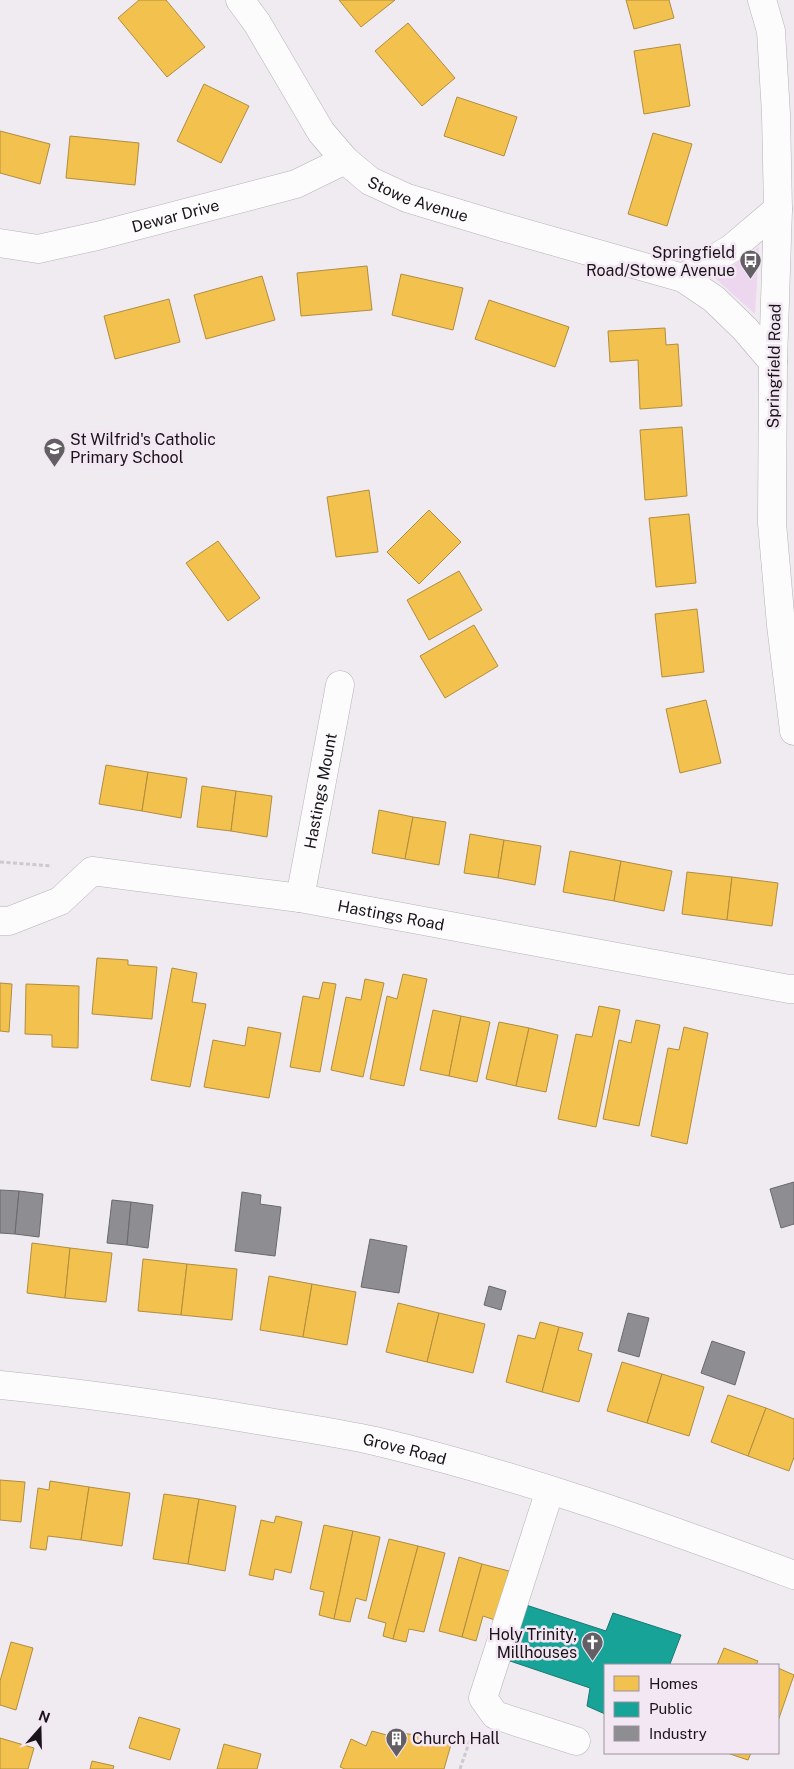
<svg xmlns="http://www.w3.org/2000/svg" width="794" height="1769" viewBox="0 0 794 1769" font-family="'Public Sans',sans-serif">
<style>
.green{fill:#ecd7ef}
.homes{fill:#f2c14e;stroke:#b18d3e}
.public{fill:#17a398;stroke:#187872}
.industry{fill:#8d8d92;stroke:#6a696e}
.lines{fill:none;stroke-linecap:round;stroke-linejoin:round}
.minor-casing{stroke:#b7b2b7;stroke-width:29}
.path{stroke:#cdc9cd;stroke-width:3;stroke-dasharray:4 2.5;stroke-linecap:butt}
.minor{stroke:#fdfcfd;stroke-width:28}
.labels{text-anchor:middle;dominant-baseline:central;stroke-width:5;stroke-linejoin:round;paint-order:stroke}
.street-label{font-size:16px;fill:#191419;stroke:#f3e7f4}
.poi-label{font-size:16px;fill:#191419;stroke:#f3e7f4;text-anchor:end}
</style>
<rect width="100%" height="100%" fill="#f0eaf1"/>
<path class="green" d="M 759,247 L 755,314 L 715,278 Z"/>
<g class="homes">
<path d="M 139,0 L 166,0 L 205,47 L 167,77 L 118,18 Z"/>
<path d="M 339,0 L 395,0 L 361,27 Z"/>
<path d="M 626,0 L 669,0 L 674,18 L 634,29 Z"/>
<path d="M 408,23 L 455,78 L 422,106 L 375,51 Z"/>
<path d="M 680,44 L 690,106 L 644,114 L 634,51 Z"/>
<path d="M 204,84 L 249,106 L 221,163 L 177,141 Z"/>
<path d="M 457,97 L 517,117 L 504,156 L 444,136 Z"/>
<path d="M 0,131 L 50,144 L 40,184 L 0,173 Z"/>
<path d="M 653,133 L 692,144 L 667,226 L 628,214 Z"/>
<path d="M 70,136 L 139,143 L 135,185 L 66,178 Z"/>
<path d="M 367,266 L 372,310 L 301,316 L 297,273 Z"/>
<path d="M 401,274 L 463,288 L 453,330 L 392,315 Z"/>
<path d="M 262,276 L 275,320 L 206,339 L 194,295 Z"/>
<path d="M 169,299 L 180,342 L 115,359 L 104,316 Z"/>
<path d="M 489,300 L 569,327 L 555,367 L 475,339 Z"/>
<path d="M 665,328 L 666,345 L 678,344 L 682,406 L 640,409 L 638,360 L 610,362 L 608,331 Z"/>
<path d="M 682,427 L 687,496 L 645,500 L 640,430 Z"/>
<path d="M 369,490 L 378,552 L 336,557 L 327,497 Z"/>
<path d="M 429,510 L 461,542 L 419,584 L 387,552 Z"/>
<path d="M 689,514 L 696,583 L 656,587 L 649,518 Z"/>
<path d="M 218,541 L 260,598 L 228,621 L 186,563 Z"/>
<path d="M 459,571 L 482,610 L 429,640 L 407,600 Z"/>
<path d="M 697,609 L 704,672 L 662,677 L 655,614 Z"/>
<path d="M 474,625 L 498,666 L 445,698 L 420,656 Z"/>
<path d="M 706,700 L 721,763 L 680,773 L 666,709 Z"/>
<path d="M 106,765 L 148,772 L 142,811 L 99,804 Z"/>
<path d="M 148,772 L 187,778 L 181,818 L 142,811 Z"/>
<path d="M 202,786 L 236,791 L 231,831 L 197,827 Z"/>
<path d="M 236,791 L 272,796 L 267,837 L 231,831 Z"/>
<path d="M 379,810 L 413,817 L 405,859 L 372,853 Z"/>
<path d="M 413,817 L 446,822 L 439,865 L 405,859 Z"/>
<path d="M 470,834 L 504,840 L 498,878 L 464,873 Z"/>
<path d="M 504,840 L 541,846 L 535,885 L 498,878 Z"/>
<path d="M 570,851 L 621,861 L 614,901 L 563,892 Z"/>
<path d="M 621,861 L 672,871 L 664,911 L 614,901 Z"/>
<path d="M 687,872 L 732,877 L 727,920 L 682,914 Z"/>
<path d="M 732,877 L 778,883 L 772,926 L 727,920 Z"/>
<path d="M 97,958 L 128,960 L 128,965 L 157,967 L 152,1019 L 92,1014 Z"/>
<path d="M 172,968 L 197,973 L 192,1002 L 206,1004 L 190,1087 L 151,1080 Z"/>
<path d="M 403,974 L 427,979 L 404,1086 L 370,1079 L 387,996 L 397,999 Z"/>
<path d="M 365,979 L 384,983 L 363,1077 L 331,1070 L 346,997 L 361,1000 Z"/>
<path d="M 323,982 L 336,984 L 320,1072 L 290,1067 L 303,996 L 319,999 Z"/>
<path d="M 0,983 L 12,984 L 9,1032 L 0,1031 Z"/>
<path d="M 26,984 L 79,986 L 78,1048 L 52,1047 L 52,1035 L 25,1034 Z"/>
<path d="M 599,1006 L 620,1010 L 596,1127 L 558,1119 L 576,1034 L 592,1037 Z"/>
<path d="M 433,1010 L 461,1016 L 449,1076 L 420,1070 Z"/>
<path d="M 461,1016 L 490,1022 L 477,1082 L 449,1076 Z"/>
<path d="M 636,1020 L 660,1025 L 639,1126 L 603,1119 L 619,1040 L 631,1043 Z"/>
<path d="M 499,1022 L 529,1028 L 516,1086 L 486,1079 Z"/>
<path d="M 248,1027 L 281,1033 L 269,1098 L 204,1087 L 213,1040 L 245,1046 Z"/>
<path d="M 684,1027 L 708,1033 L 687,1144 L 651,1136 L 668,1048 L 679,1050 Z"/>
<path d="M 529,1028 L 558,1035 L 546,1092 L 516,1086 Z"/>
<path d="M 32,1243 L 70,1248 L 65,1298 L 27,1293 Z"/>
<path d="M 70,1248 L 112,1253 L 106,1302 L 65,1298 Z"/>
<path d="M 143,1259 L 187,1264 L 181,1315 L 138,1311 Z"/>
<path d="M 187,1264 L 237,1269 L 232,1320 L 181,1315 Z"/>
<path d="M 269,1276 L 312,1284 L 303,1337 L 260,1330 Z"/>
<path d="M 312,1284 L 356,1292 L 347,1345 L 303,1337 Z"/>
<path d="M 398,1303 L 439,1313 L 427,1362 L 386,1352 Z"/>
<path d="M 439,1313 L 485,1324 L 473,1373 L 427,1362 Z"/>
<path d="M 540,1322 L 559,1327 L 542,1392 L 506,1382 L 518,1335 L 535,1339 Z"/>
<path d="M 559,1327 L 583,1333 L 578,1350 L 592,1354 L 579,1402 L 542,1392 Z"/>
<path d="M 622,1362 L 662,1374 L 647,1423 L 607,1411 Z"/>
<path d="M 662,1374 L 704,1387 L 689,1436 L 647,1423 Z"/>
<path d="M 728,1395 L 766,1408 L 748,1456 L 711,1442 Z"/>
<path d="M 766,1408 L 794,1419 L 794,1457 L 789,1471 L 748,1456 Z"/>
<path d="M 0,1480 L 25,1482 L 21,1522 L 0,1520 Z"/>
<path d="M 50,1481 L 89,1487 L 81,1540 L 48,1536 L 46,1550 L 30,1548 L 38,1488 L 49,1490 Z"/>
<path d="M 89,1487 L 130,1493 L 122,1546 L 81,1540 Z"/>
<path d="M 164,1494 L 199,1499 L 188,1564 L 153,1559 Z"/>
<path d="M 199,1499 L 236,1506 L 225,1571 L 188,1564 Z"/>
<path d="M 276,1516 L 302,1522 L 291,1573 L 275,1569 L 273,1580 L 249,1575 L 261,1520 L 274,1523 Z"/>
<path d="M 324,1525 L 353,1531 L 334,1619 L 319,1615 L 324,1592 L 310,1589 Z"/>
<path d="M 353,1531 L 380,1537 L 366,1601 L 356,1598 L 350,1622 L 334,1619 Z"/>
<path d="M 389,1539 L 418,1546 L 393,1639 L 383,1636 L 386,1623 L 368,1618 Z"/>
<path d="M 418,1546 L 445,1553 L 424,1632 L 409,1629 L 406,1642 L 393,1639 Z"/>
<path d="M 459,1557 L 482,1564 L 462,1637 L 439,1631 Z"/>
<path d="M 482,1564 L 509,1571 L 495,1620 L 483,1616 L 476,1641 L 462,1637 Z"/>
<path d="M 11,1642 L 33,1648 L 16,1710 L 0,1705 L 0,1681 Z"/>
<path d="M 724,1648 L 758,1661 L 756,1665 L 717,1665 Z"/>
<path d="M 778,1668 L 794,1675 L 778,1721 Z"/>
<path d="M 139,1717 L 180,1729 L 170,1760 L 129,1748 Z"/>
<path d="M 372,1731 L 394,1737 L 396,1732 L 452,1741 L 444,1769 L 345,1769 L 340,1767 L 351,1739 L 366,1746 Z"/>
<path d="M 0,1738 L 34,1748 L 28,1769 L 0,1769 Z"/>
<path d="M 224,1744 L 261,1754 L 257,1769 L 217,1769 Z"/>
<path d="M 727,1753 L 751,1753 L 748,1760 Z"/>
<path d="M 92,1761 L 114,1766 L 113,1769 L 90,1769 Z"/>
</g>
<path class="public" d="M 526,1605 L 606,1631 L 613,1613 L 681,1635 L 670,1664 L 672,1665 L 605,1665 L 605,1714 L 587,1706 L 590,1688 L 507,1660 Z"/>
<g class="industry">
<path d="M 794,1182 L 794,1224 L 781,1228 L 770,1189 Z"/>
<path d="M 0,1190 L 19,1191 L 15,1234 L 0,1233 Z"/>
<path d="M 19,1191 L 43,1194 L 39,1237 L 15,1234 Z"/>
<path d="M 242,1192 L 261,1195 L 260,1204 L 281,1207 L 275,1256 L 235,1251 Z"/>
<path d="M 112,1200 L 131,1202 L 127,1245 L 107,1243 Z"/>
<path d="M 131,1202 L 153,1205 L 148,1248 L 127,1245 Z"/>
<path d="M 370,1239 L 407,1246 L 399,1293 L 361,1287 Z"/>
<path d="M 489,1286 L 506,1291 L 501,1310 L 484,1305 Z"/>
<path d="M 628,1313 L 649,1318 L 639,1357 L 618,1351 Z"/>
<path d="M 712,1341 L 745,1352 L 735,1385 L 701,1373 Z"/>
</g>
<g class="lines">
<defs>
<g id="minor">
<path id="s1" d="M 240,0 L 257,23 L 321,132 L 345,160 L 370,181 L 407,198 L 503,227 L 683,278 L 714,299 L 745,329 L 773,362"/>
<path d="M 762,0 L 771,31 L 776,114 L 778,209 L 773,362 L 772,523 L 781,625 L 794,731"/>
<path id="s2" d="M 0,243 L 38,249 L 97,236 L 296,184 L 345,160"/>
<path d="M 683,278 L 732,248 L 778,209"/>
<path id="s3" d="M 300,898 L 340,685"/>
<path id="s4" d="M 0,921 L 9,921 L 60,901 L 92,871 L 300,898 L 789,989 L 794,989"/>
<path id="s5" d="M 0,1385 C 90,1394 180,1407 269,1422 C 304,1428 340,1433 375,1441 C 518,1475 656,1524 794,1575"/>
<path d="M 550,1490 L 483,1698 L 495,1715 L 576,1741"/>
</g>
</defs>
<use href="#minor" class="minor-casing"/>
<g class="path">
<path d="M 0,862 L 52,866"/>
<path d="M 460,1769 L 472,1734"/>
</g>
<use href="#minor" class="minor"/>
</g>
<defs>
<symbol id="bus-pin" viewBox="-11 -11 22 30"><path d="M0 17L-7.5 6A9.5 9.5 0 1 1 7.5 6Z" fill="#645f65" stroke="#f3e7f4"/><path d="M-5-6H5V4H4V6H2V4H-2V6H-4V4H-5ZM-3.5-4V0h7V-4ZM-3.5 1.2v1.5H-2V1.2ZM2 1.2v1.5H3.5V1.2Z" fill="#fff"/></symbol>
<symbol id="school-pin" viewBox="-11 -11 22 30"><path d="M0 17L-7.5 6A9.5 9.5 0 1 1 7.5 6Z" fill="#645f65" stroke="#f3e7f4"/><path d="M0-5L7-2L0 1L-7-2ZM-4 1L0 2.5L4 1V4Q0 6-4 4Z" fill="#fff"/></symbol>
<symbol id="church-pin" viewBox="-11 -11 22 30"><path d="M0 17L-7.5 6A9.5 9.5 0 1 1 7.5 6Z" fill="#645f65" stroke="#f3e7f4"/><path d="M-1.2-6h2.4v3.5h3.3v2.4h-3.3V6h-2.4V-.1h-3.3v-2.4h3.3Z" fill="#fff"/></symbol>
<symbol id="building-pin" viewBox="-11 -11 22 30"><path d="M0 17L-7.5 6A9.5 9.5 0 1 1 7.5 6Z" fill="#645f65" stroke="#f3e7f4"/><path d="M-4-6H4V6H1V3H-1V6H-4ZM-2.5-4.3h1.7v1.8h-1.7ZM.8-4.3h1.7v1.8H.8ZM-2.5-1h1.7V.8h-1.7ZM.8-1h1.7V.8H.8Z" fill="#fff"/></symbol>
</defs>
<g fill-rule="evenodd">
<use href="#bus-pin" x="738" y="248" width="25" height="34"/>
<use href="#school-pin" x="42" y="436" width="25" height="34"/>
<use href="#church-pin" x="580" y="1630" width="25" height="34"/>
<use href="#building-pin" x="384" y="1726" width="25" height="34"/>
</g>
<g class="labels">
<g class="street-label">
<text stroke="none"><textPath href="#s1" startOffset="276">Stowe Avenue</textPath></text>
<text stroke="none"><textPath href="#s2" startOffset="180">Dewar Drive</textPath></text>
<text transform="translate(774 366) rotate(-89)">Springfield Road</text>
<text stroke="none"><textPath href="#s3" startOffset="109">Hastings Mount</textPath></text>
<text stroke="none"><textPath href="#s4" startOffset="410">Hastings Road</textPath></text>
<text stroke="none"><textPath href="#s5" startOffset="410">Grove Road</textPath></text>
</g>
<g class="poi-label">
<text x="735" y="252">Springfield<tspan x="735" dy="18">Road/Stowe Avenue</tspan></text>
<text x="70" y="439" text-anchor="start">St Wilfrid's Catholic<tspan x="70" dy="18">Primary School</tspan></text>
<text x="577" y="1634">Holy Trinity,<tspan x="577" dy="18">Millhouses</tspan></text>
<text x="412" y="1738" text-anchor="start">Church Hall</text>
</g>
</g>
<rect x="604" y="1664" width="175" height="90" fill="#f3e7f4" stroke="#9c939c"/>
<rect x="614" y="1676" width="25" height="15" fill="#f2c14e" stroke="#9c939c"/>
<text x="649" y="1689" font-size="15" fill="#191419">Homes</text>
<rect x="614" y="1702" width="25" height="15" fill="#17a398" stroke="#9c939c"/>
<text x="649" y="1714" font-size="15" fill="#191419">Public</text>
<rect x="614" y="1726" width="25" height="15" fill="#8d8d92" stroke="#9c939c"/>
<text x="649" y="1739" font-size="15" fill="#191419">Industry</text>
<g transform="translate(40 1729) rotate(20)" stroke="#f3e7f4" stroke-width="4" paint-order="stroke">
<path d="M0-4L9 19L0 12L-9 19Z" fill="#191419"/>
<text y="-8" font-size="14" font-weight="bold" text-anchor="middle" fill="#191419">N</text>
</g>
</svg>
